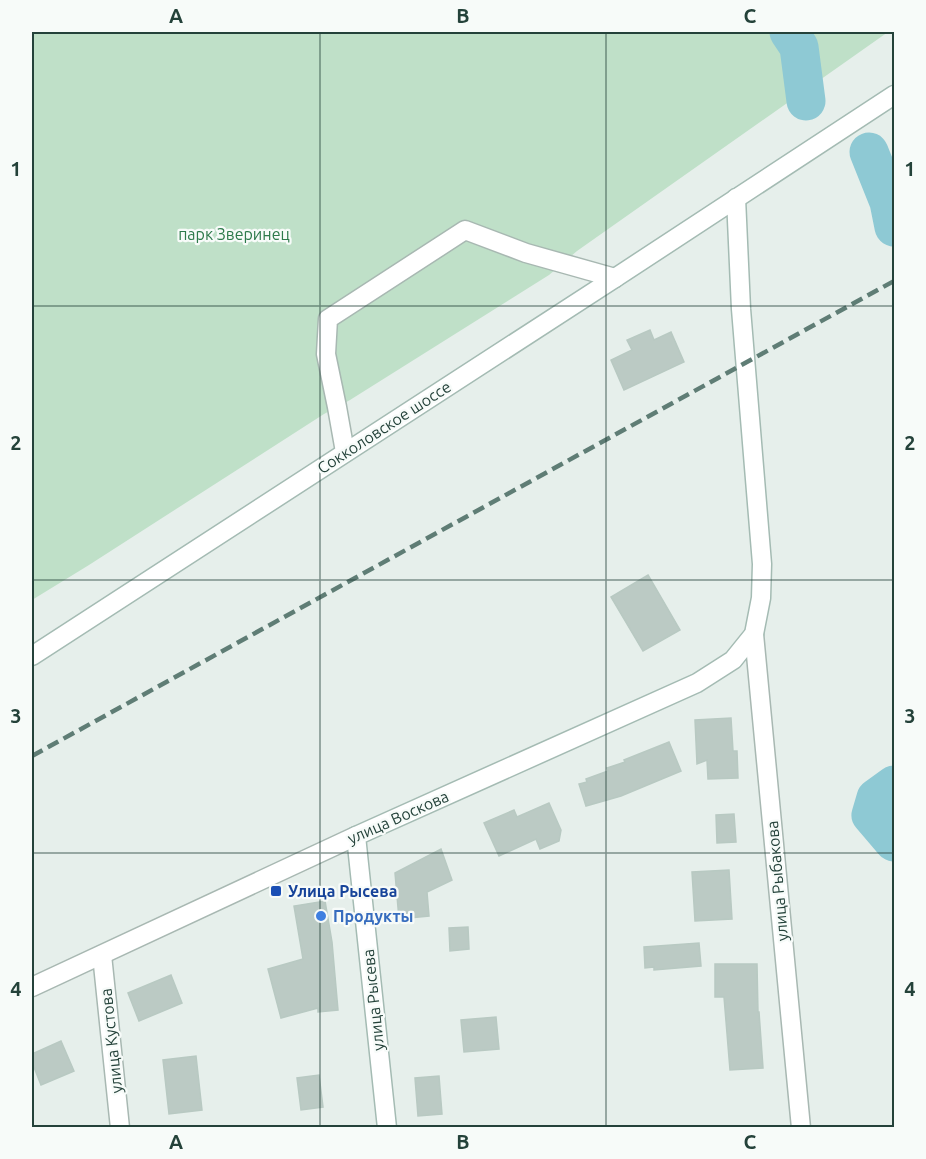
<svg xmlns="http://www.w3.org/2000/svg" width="926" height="1159" viewBox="0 0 926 1159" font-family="Ubuntu,sans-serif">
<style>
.green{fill:#bfe0c8}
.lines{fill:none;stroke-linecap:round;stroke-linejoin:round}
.stream{stroke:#8ec9d4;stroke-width:7}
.river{stroke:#8ec9d4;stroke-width:39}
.building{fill:#bbcac4;stroke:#b8c9c2;stroke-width:1.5}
.minor-casing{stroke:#a8b8b2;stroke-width:21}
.tertiary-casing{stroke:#a8b8b2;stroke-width:21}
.secondary-casing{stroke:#a4bbb3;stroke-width:21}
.minor{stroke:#fff;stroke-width:18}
.tertiary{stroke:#fff;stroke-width:18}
.secondary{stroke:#fff;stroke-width:18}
.rail{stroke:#5f7d75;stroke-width:4.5;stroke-dasharray:12 6;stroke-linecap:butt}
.grid{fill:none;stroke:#24423a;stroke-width:1.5;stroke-opacity:0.55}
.transit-dot{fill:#1a4fb4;stroke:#f7fbf9;stroke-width:2}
.shop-dot{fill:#3f7fe0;stroke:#f7fbf9;stroke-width:2}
.labels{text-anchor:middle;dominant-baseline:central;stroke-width:4.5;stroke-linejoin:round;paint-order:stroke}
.park-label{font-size:16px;fill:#2d7a4b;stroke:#f7fbf9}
.street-label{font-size:16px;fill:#24423a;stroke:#f7fbf9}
.transit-label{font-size:16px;font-weight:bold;fill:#164399;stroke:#f7fbf9;text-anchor:start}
.shop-label{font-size:16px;font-weight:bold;fill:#366cbe;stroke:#f7fbf9;text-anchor:start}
.neatline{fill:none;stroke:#24423a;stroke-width:2}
.grid-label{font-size:20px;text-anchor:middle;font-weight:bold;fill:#24423a}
</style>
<rect width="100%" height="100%" fill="#e6efeb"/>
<path class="green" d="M 32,32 L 888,32 L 577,251 L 549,275 L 350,400 L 324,414 L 89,565 L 32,600 Z"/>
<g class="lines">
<path class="stream" d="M 801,66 L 809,50 L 809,33 L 808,32"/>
<g class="river">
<path d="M 789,32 L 799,47 L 806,101"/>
<path d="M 869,152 L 889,202 L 894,227"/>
<path d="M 894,785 L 876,798 L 871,815 L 894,842"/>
</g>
</g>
<g class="building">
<path d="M 650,330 L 654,340 L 671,332 L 684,362 L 624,390 L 611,360 L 632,350 L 627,340 Z"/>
<path d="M 648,575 L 680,630 L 643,651 L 611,597 Z"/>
<path d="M 731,718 L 733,751 L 737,751 L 738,778 L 708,779 L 707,760 L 697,764 L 695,720 Z"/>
<path d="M 669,742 L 681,771 L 621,796 L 586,806 L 579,784 L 587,782 L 586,779 L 608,771 L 607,768 L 625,762 L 624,760 Z"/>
<path d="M 549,803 L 561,830 L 559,841 L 540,849 L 536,839 L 499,856 L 484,823 L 514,810 L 517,817 Z"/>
<path d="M 734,814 L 736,842 L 717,843 L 716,815 Z"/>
<path d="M 441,849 L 452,880 L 427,892 L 429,916 L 399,919 L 395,873 Z"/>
<path d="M 729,870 L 732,919 L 695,921 L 692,872 Z"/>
<path d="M 325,901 L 332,942 L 338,1010 L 318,1012 L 318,1008 L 281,1018 L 268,969 L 303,959 L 294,906 Z"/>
<path d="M 468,927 L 469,949 L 450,951 L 449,928 Z"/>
<path d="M 699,943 L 701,966 L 654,970 L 654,967 L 645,968 L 644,947 Z"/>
<path d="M 715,964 L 757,964 L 758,1012 L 759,1012 L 763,1068 L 730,1070 L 724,997 L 715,997 Z"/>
<path d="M 171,975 L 182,1003 L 139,1021 L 128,993 Z"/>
<path d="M 496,1017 L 499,1049 L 464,1052 L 461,1020 Z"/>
<path d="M 61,1041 L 74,1071 L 41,1085 L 32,1062 L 32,1054 Z"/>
<path d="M 196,1056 L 202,1110 L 169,1114 L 163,1060 Z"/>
<path d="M 319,1075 L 323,1107 L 301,1110 L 297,1078 Z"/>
<path d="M 439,1076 L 442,1114 L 418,1116 L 415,1078 Z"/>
</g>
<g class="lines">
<defs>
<g id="minor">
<path d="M 345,452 L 337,407 L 326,354 L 328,319 L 465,230 L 526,253 L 615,278"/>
<path d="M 754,634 L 801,1128"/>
<path d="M 102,955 L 120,1128"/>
</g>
<path id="tertiary" d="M 32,987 L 356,836"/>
<g id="secondary">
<path d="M 32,656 L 615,278 L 894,95"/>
<path d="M 387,1128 L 356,836 L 697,683 L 733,660 L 754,634 L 761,598 L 762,564 L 741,309 L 736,198"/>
</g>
</defs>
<use href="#minor" class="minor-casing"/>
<use href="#tertiary" class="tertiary-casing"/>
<use href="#secondary" class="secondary-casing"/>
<use href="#minor" class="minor"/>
<use href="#tertiary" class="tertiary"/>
<use href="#secondary" class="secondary"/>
<path class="rail" d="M 32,756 L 894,281"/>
</g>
<path class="grid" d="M 320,32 L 320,1128M 606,32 L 606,1128M 32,306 L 894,306M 32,580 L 894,580M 32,853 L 894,853"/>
<rect class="transit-dot" x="270" y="885" width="12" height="12" rx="3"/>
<circle class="shop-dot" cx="321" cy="916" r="6"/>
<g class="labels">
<g class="park-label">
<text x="234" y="234">парк Зверинец</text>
</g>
<g class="street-label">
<text transform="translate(384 427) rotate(-33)">Сокколовское шоссе</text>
<text transform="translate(398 817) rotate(-24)">улица Воскова</text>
<text transform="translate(777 881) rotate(-95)">улица Рыбакова</text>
<text transform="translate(373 1000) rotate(-96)">улица Рысева</text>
<text transform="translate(111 1041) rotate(-96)">улица Кустова</text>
</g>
<g class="transit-label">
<text x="288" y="891">Улица Рысева</text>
</g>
<g class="shop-label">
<text x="333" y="916">Продукты</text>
</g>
</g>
<rect width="926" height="1159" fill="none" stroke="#f7fbf9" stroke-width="66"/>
<rect x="33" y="33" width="860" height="1093" class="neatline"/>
<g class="grid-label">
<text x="176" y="23">A</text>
<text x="463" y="23">B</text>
<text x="750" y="23">C</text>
<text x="16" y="176">1</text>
<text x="910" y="176">1</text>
<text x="16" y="450">2</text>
<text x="910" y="450">2</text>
<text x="16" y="723">3</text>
<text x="910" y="723">3</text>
<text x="16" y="996">4</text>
<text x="910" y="996">4</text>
<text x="176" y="1149">A</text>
<text x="463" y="1149">B</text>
<text x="750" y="1149">C</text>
</g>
</svg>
